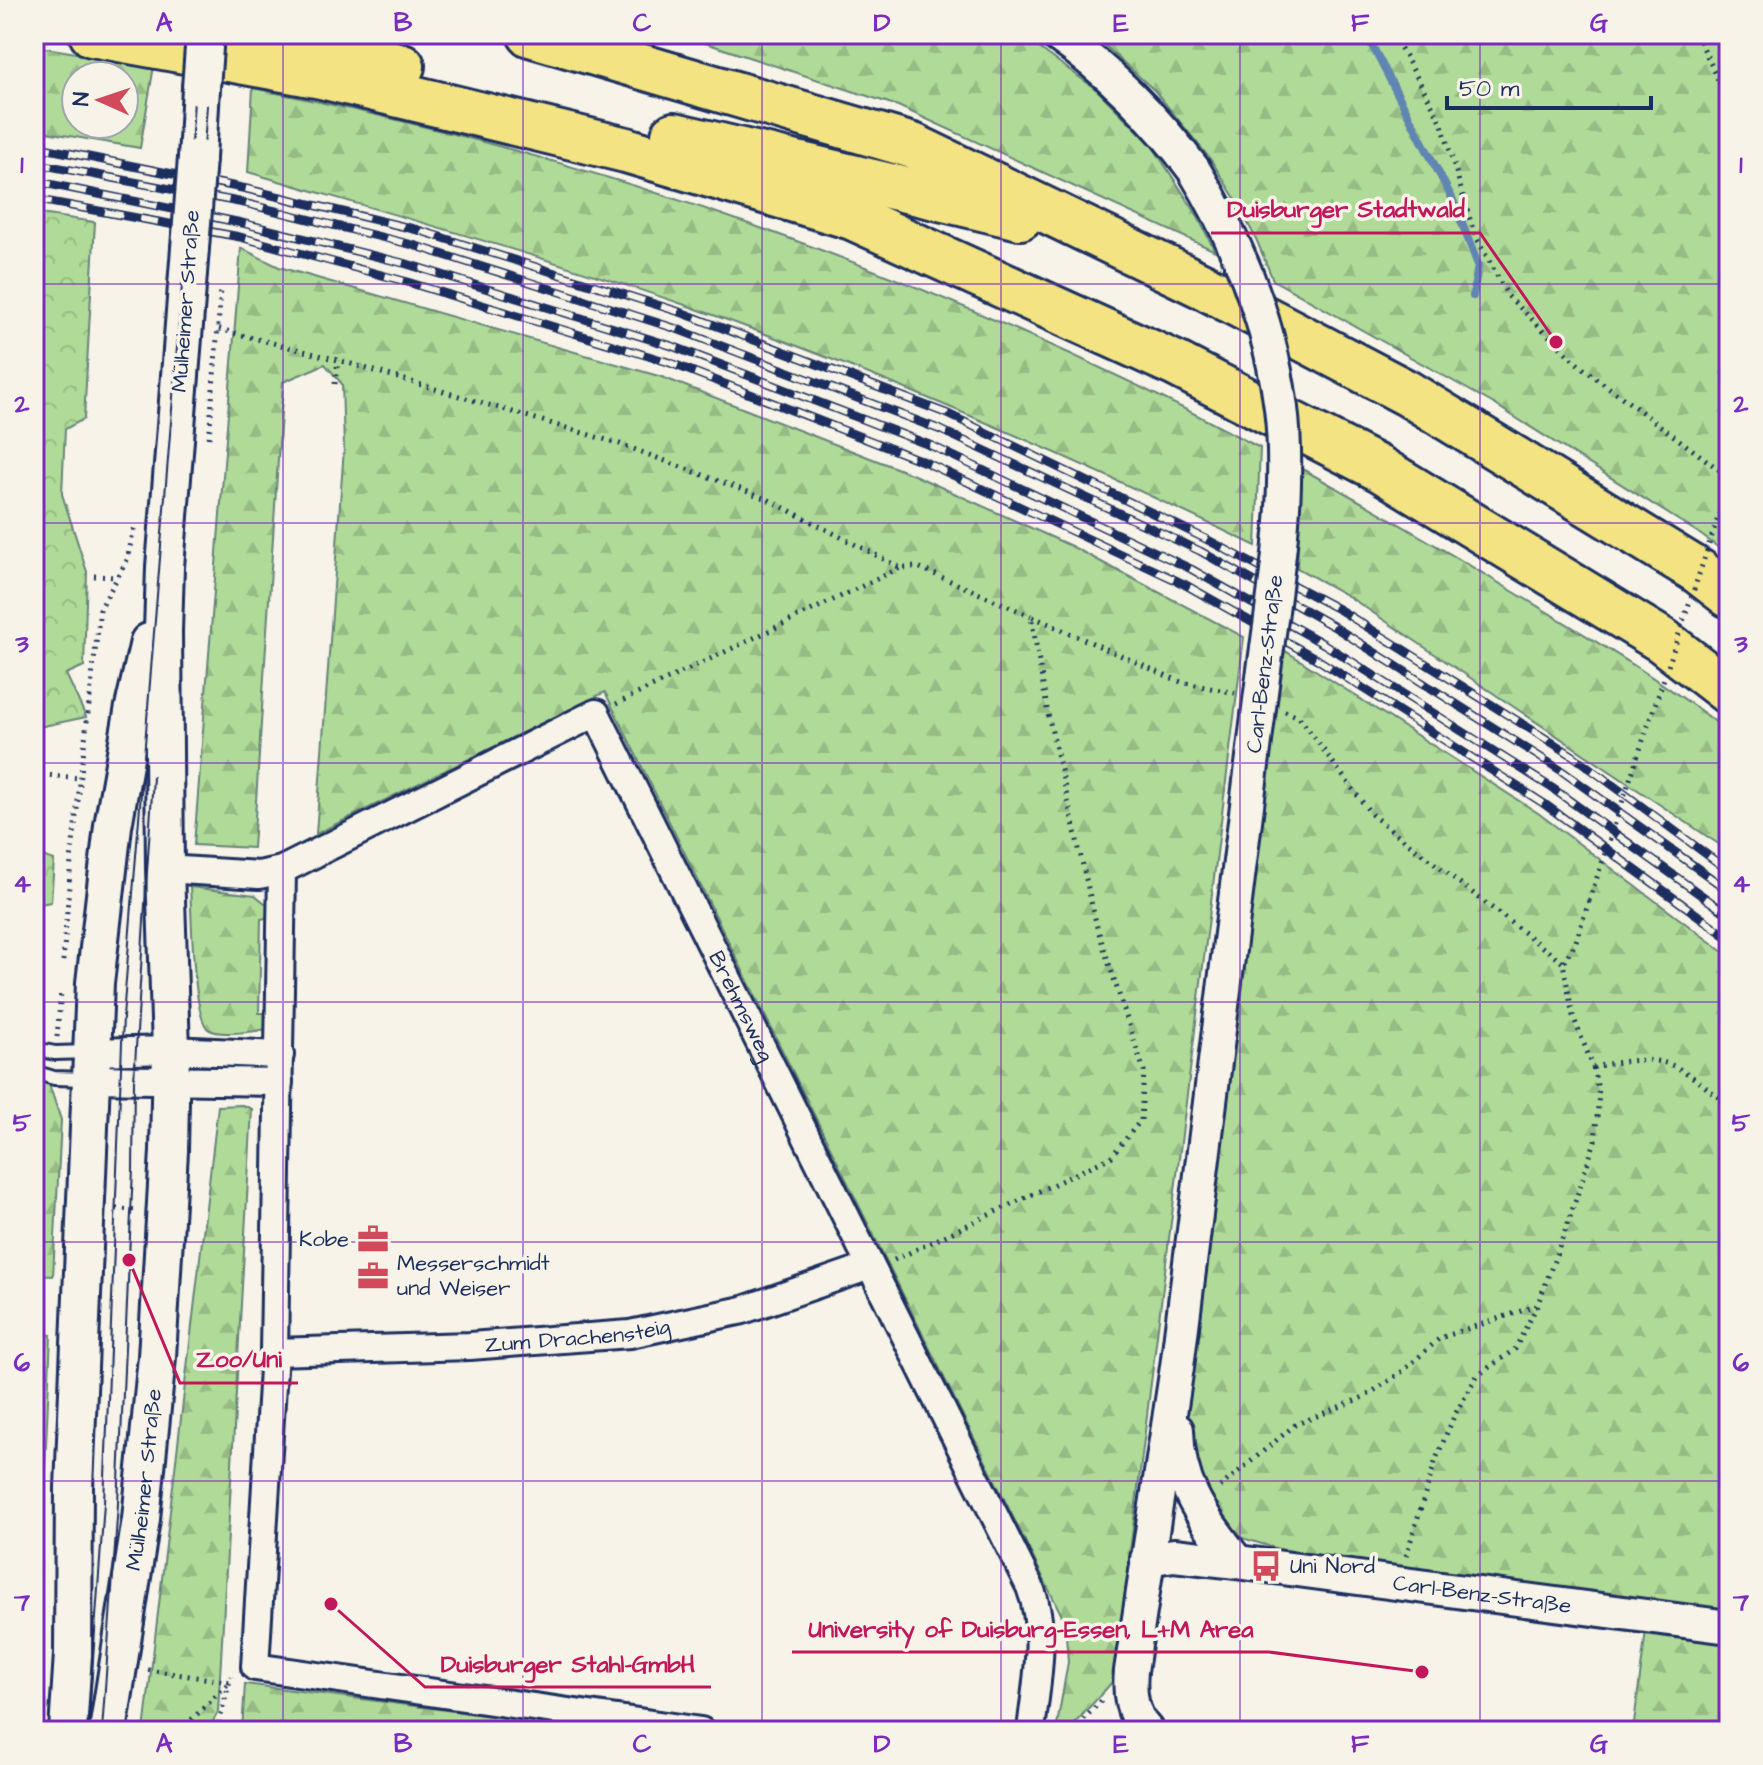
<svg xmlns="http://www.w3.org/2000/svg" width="1763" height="1765" viewBox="0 0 1763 1765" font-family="'Architects Daughter',sans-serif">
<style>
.forest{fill:url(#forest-firs);stroke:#66847a;stroke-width:2;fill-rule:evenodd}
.park{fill:url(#park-crowns);stroke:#66847a;stroke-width:2}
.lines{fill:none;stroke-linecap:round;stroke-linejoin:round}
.stream{stroke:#6085b2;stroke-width:8}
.service-casing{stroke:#1b2f5e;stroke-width:18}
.minor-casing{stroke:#1b2f5e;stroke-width:32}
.tertiary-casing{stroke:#1b2f5e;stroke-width:38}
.secondary-casing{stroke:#1b2f5e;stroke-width:42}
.motorway-casing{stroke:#1b2f5e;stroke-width:50}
.path{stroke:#1b2f5e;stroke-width:5;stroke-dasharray:2 6;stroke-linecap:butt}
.service{stroke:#f7f3e8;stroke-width:12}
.minor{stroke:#f7f3e8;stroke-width:26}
.tertiary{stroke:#f7f3e8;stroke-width:32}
.secondary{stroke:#f7f3e8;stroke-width:36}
.motorway{stroke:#f4e382;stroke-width:44}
.tram{stroke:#1b2f5e;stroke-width:2}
.rail-casing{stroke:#1b2f5e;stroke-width:9}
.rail{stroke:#f7f3e8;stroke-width:6;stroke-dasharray:18;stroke-linecap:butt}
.tertiary-bridge-casing{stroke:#1b2f5e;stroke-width:38;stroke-linecap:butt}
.secondary-bridge-casing{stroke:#1b2f5e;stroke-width:42;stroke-linecap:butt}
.path-bridge{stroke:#1b2f5e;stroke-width:5;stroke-dasharray:2 6;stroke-linecap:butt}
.tertiary-bridge{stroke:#f7f3e8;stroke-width:32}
.secondary-bridge{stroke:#f7f3e8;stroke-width:36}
.grid{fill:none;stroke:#7b2cbf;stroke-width:2;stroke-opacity:0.55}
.labels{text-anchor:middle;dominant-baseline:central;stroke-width:7;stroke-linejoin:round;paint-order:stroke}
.street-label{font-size:22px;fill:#1b2f5e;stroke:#f7f3e8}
.poi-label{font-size:22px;fill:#1b2f5e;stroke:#f7f3e8;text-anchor:start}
.leader{fill:none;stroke:#c2185b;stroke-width:3}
.callout-dot{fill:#c2185b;stroke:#f7f3e8;stroke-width:3}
.callout-label{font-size:24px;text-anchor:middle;font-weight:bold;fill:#c2185b;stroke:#f7f3e8;stroke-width:7;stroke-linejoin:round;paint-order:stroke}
.neatline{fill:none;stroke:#7b2cbf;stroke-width:3}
.grid-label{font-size:26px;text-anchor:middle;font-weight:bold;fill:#7b2cbf}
</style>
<defs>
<pattern id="forest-firs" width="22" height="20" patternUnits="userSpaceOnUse" patternTransform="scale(2)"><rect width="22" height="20" fill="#b0da97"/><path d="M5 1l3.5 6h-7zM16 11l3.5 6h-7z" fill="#97bb85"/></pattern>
<pattern id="park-crowns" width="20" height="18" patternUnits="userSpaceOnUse" patternTransform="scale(2)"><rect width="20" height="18" fill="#b0da97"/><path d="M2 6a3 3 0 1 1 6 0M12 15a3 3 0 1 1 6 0" fill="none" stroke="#97bb85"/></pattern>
</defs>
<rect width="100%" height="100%" fill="#f7f3e8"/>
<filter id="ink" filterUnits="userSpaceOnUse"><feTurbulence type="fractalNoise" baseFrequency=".0125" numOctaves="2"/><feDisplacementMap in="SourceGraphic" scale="16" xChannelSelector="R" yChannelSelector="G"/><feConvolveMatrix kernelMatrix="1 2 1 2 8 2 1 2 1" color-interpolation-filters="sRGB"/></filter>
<g filter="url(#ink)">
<g class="forest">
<path d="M 678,34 L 1020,34 L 1097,90 L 1151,144 L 1196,213 L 1215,251 L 898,106 Z"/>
<path d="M 1092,34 L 1729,34 L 1729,555 L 1697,532 L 1494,404 L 1273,280 L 1257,241 L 1236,200 L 1211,160 L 1155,91 Z"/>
<path d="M 34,46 L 154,66 L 140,148 L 34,130 ZM 76,76 L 124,76 L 124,124 L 76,124 Z"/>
<path d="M 253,88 C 603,158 945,280 1260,448 L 1256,546 C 1070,456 882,374 688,306 C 543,256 395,215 248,172 Z"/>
<path d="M 241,248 L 279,267 L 662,377 L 914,475 L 1071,546 L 1244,637 L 1114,1680 L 1068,1731 L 1056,1731 L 1068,1662 L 1065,1622 L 605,692 L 316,834 L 344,448 L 342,384 L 325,364 L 283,382 L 253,848 L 194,845 Z"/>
<path d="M 1302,469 C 1374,508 1444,550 1514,592 C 1587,636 1661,679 1729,732 L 1729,851 L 1348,596 L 1297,568 Z"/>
<path d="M 1281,648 L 1538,813 L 1729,956 L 1729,1613 L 1278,1549 L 1239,1537 L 1205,1497 L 1190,1457 L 1186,1414 Z"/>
<path d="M 190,887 L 255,895 L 270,907 L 270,917 L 261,919 L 259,1013 L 268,1013 L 268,1028 C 257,1032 215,1037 207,1028 C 192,1009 192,915 190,887 Z"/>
<path d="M 34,1081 L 49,1084 L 61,1120 L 53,1276 L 34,1275 Z"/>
<path d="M 242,1105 L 252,1109 L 218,1712 L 208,1731 L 144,1731 L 218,1106 Z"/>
<path d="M 34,1333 L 51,1335 L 34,1707 Z"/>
<path d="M 1646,1630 L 1729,1641 L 1729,1731 L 1633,1731 Z"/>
<path d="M 245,1684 L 609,1731 L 242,1731 Z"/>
</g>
<g class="park">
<path d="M 34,213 L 95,222 L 84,419 L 65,429 L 62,494 L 87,572 L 84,666 L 66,674 L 86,717 L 34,728 Z"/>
<path d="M 34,853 L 54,860 L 51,902 L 34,905 Z"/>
</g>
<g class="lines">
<path class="stream" d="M 1366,34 L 1453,200 L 1478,265 L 1473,296"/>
<defs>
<g id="service">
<path d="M 34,1049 L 55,1053 L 88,1052"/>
<path d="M 34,1072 L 54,1078 L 86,1079"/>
</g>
<g id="minor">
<path id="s1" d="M 165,869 L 259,875 L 282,870 L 596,713 L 1030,1587 C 1048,1633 1036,1683 1031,1731"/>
<path d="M 282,870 L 274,1352 L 255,1667 L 701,1731"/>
<path d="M 91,1052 L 171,1050 L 280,1055"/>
<path d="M 90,1079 L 279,1082"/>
<path id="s2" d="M 274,1352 L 470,1346 L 630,1334 L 743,1310 L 870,1266"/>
</g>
<g id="tertiary">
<path d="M 1056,34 C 1110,72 1155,117 1194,170"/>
<path d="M 1177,1430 C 1178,1488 1204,1518 1237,1562"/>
<path id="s3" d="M 1147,1559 L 1174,1555 L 1237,1562 L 1729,1627"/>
<path d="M 1147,1731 C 1131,1714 1129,1693 1131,1671 L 1177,1367 L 1258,717"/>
</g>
<g id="secondary">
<path d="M 197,158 L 201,88"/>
<path d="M 68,1731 L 73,1654 L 74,1488 L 95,983 L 113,826 L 134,707 L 149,642"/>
<path id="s4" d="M 108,1731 L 141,1519 L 157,1357 L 169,1151 L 171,1050 L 165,869 L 163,631 L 165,567 L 190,248"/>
</g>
<g id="motorway">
<path d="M 92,34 L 322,76 L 626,150 L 852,217 L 1176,364 L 1380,469 L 1663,641 L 1729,692"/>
<path d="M 263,34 L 328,46 L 402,66"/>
<path d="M 530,34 L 913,146 L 1205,287 L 1407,393 L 1698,571 L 1729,595"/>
<path d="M 674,135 L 1020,217"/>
</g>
</defs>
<use href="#service" class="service-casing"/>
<use href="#minor" class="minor-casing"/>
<use href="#tertiary" class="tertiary-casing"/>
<use href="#secondary" class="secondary-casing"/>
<use href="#motorway" class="motorway-casing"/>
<g class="path">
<path d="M 1393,34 L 1441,121 L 1474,233 L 1508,296 L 1580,366 L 1729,477"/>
<path d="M 1697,34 L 1719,82 L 1729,87"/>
<path d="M 219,329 L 338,360 L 620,444 L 767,499 L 901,568 L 918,567 L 1031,616"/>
<path d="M 335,384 L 338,360"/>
<path d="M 209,438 L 221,289"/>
<path d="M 1723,503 L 1729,485"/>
<path d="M 94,576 L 118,577"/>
<path d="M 616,704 L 900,568"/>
<path d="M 1285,711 L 1299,717 L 1372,815 L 1563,963"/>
<path d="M 34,774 L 80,778"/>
<path d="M 1589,901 L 1575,944 L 1563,963 L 1573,1016 L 1593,1067 C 1666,1052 1673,1060 1729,1106"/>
<path d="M 63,961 L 71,861 L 100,609 L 127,560 L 135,525"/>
<path d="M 57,1037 L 61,991"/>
<path d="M 116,1209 L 138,1210"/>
<path d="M 894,1260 L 1111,1157 L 1141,1120 L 1144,1071 L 1097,927 L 1048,714 L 1031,616 L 1181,682 L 1235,693"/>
<path d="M 1220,1487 L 1295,1425 L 1366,1396 L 1403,1371 L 1440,1338 L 1536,1306"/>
<path d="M 1406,1556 L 1436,1459 L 1455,1414 L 1477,1376 L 1515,1349 L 1537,1306 L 1567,1226 L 1595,1141 L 1599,1094 L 1593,1067"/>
<path d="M 148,1670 L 231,1682"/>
<path d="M 180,1731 L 230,1682"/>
<path d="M 217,1731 L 231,1676"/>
<path d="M 1072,1731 L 1102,1700"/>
</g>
<use href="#service" class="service"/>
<use href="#minor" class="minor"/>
<use href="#tertiary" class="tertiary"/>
<use href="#secondary" class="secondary"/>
<use href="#motorway" class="motorway"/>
<g class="tram">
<path d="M 202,175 L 212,34"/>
<path d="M 88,1731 L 104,1503 L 123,1017 L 185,248 L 198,34"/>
<path d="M 102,1731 L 118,1504 L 133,1169 L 134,1080 L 153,777"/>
</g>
<defs>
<g id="rail">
<path d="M 34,146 L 247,189 L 418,230 L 683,313 L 948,414 L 1206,539 L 1340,610 L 1572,755 L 1729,871"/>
<path d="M 34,163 L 244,203 L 413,245 L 677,329 L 941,430 L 1200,551 L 1333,626 L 1562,771 L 1729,891"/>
<path d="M 34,181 L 242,223 L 407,264 L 672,346 L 932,446 L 1191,569 L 1324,644 L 1552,788 L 1729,915"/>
<path d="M 34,199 L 240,237 L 404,281 L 668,362 L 925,462 L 1184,584 L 1317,659 L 1543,803 L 1729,938"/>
</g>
</defs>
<use href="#rail" class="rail-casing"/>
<use href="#rail" class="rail"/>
<defs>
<path id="tertiary-bridge" d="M 1194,170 C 1239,244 1270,321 1281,408 C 1293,507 1269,619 1258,717"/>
<g id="secondary-bridge">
<path d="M 201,88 L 205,34"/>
<path d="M 190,248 L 197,158"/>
</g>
</defs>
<use href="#tertiary-bridge" class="tertiary-bridge-casing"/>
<use href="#secondary-bridge" class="secondary-bridge-casing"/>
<path class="path-bridge" d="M 1589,901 L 1723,503"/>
<use href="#tertiary-bridge" class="tertiary-bridge"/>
<use href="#secondary-bridge" class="secondary-bridge"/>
</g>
</g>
<path class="grid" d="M 283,34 L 283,1731M 523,34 L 523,1731M 762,34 L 762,1731M 1001,34 L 1001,1731M 1240,34 L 1240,1731M 1480,34 L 1480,1731M 34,284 L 1729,284M 34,523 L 1729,523M 34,763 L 1729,763M 34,1002 L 1729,1002M 34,1242 L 1729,1242M 34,1481 L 1729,1481"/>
<defs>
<symbol id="office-bare" viewBox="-9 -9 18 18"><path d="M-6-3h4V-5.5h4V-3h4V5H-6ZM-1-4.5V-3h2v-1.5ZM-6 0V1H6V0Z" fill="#d1495b" stroke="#f7f3e8" stroke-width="2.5" paint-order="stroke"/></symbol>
<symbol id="bus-bare" viewBox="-9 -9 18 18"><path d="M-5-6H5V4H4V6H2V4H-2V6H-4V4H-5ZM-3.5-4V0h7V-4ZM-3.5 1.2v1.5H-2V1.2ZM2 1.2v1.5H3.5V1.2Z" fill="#d1495b" stroke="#f7f3e8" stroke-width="2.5" paint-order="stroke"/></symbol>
</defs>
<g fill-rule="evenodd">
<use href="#office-bare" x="351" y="1217" width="44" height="44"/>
<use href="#office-bare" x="351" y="1254" width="44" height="44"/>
<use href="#bus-bare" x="1244" y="1544" width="44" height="44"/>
</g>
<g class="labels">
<g class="street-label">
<text transform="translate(186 301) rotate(-86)">Mülheimer Straße</text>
<text transform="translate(1265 664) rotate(-83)">Carl-Benz-Straße</text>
<text stroke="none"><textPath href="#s1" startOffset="796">Brehmsweg</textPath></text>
<text stroke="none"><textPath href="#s2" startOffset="304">Zum Drachensteig</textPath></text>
<text stroke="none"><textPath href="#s4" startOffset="254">Mülheimer Straße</textPath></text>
<text stroke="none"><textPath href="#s3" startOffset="338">Carl-Benz-Straße</textPath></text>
</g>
<g class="poi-label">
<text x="349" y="1239" text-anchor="end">Kobe</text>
<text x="397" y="1263">Messerschmidt<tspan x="397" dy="25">und Weiser</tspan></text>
<text x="1290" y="1566">Uni Nord</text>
</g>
</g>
<path class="leader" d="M1556 342L1480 233H1211M129 1260L180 1383H298M1422 1672L1269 1652H792M331 1604L425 1687H711"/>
<g class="callout-dot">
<circle cx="1556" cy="342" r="8"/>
<circle cx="129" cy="1260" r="8"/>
<circle cx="1422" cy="1672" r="8"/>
<circle cx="331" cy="1604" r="8"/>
</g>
<g class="callout-label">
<text x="1346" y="217">Duisburger Stadtwald</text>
<text x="239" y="1367">Zoo/Uni</text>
<text x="1031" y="1637">University of Duisburg-Essen, L+M Area</text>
<text x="568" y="1672">Duisburger Stahl-GmbH</text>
</g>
<rect width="1763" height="1765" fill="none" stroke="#f7f3e8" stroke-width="88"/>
<g transform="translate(100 100) rotate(273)"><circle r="38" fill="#f7f3e8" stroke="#9fa5b1" stroke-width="2"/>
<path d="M0-6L14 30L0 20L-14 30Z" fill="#d1495b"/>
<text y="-12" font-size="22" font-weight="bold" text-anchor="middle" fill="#1b2f5e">N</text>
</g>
<path d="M1447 96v12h204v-12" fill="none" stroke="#1b2f5e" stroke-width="4"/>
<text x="1459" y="96" font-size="24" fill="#1b2f5e" stroke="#f7f3e8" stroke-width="6" paint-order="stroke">50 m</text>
<rect x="44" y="44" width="1675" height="1677" class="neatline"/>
<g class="grid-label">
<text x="164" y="31">A</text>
<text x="403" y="31">B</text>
<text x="642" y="31">C</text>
<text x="882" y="31">D</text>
<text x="1121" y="31">E</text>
<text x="1360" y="31">F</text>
<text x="1599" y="31">G</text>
<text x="22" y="173">1</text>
<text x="1741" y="173">1</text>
<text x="22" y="412">2</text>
<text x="1741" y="412">2</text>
<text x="22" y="652">3</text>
<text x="1741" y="652">3</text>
<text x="22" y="892">4</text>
<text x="1741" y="892">4</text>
<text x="22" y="1131">5</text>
<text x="1741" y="1131">5</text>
<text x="22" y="1371">6</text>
<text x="1741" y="1371">6</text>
<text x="22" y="1610">7</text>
<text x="1741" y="1610">7</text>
<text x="164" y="1752">A</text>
<text x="403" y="1752">B</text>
<text x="642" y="1752">C</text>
<text x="882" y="1752">D</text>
<text x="1121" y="1752">E</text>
<text x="1360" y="1752">F</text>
<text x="1599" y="1752">G</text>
</g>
</svg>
